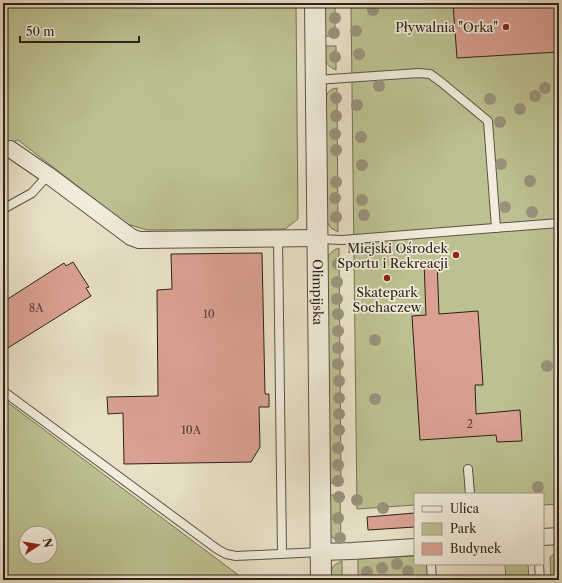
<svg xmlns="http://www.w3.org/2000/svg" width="562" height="583" viewBox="0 0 562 583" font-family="'Libre Caslon Text',serif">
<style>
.green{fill:#bdc191;stroke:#767156;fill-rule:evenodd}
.building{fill:#daa192;stroke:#2e211b}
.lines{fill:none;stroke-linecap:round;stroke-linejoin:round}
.service-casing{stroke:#5d5146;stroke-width:10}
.minor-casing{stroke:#5d5146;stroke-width:18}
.tertiary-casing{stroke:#5d5146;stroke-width:22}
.service{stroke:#f1ecdb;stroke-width:8}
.minor{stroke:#f1ecdb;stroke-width:16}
.tertiary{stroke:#f1ecdb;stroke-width:20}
.tree{fill:#9a927c}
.poi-dot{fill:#8f2418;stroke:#f1ecdb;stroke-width:1.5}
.labels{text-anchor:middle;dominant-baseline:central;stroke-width:3.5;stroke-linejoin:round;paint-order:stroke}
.number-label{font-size:11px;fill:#594139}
.poi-label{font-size:13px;fill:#2e211b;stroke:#f1ecdb;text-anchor:end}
.street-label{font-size:13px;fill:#2e211b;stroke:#f1ecdb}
</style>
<rect width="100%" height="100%" fill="#e9e1c7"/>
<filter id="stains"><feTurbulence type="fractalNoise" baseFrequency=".005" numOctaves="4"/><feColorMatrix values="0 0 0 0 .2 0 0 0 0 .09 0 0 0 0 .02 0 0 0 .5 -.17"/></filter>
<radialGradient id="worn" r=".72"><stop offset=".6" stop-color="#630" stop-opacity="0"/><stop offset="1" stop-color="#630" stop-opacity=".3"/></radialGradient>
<g class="green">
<path d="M 3,3 L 296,3 L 298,219 L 285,229 L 147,230 L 124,223 L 106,208 L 18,140 L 3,145 Z"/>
<rect x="324" y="3" width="11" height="33"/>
<path d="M 351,3 L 559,3 L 559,504 L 543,505 L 543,494 L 415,494 L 415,505 L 357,509 Z"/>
<path d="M 324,46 L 336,46 L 336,70 C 323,64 325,59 324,46 Z"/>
<path d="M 337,88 L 338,232 L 331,228 L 326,221 L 325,100 C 327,93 329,89 337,88 Z"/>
<path d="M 339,248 L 341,484 L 329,483 L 327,258 C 330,253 333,250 339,248 Z"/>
<path d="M 3,399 L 245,580 L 3,580 ZM 26,533 L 50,533 L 50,557 L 26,557 Z"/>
<path d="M 330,495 L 340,495 L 341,542 L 333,538 L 330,534 Z"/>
<path d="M 559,551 L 559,580 L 551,580 L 550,557 Z"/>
<path d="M 415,556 L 415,564 L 428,564 L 428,580 L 358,580 L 358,559 Z"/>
<path d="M 342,561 L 342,580 L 331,580 C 331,568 331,566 342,561 Z"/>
<path d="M 505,564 L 528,564 L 529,580 L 506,580 Z"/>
</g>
<g class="building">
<path d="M 453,3 L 554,3 L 558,52 L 457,58 Z"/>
<path d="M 262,253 L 265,394 L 269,394 L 269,407 L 259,407 L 260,447 L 251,462 L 124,464 L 123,413 L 108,414 L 107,397 L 158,396 L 157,290 L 172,289 L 171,254 Z"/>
<path d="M 424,261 L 437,261 L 439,314 L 478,311 L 483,385 L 475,385 L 476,414 L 520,410 L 522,441 L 497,442 L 496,435 L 420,440 L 412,316 L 426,315 Z"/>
<path d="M 73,262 L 89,287 L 86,288 L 91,296 L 3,351 L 3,302 L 64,263 L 66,266 Z"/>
<path d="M 415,513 L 415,527 L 368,530 L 367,517 Z"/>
</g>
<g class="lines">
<defs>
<g id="service">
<path d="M 316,80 L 419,73 L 430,74 L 441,82 L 488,121 L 496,228"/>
<path d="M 3,209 L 32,193 L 48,175"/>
<path d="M 278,239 L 282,554"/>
<path d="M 318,239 L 342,240 L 559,223"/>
<path d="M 3,391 L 217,549 L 226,554 L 236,556 L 320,552"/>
<path d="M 468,469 L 470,494"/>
<path d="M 431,564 L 432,580"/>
<path d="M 539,564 L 540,580"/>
</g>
<g id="minor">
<path d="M 10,149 L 48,175 L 131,237 L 139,240 L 317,238"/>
<path d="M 543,537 L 559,536"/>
<path d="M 320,552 L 352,551 L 415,547"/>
</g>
<g id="tertiary">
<path id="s1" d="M 315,3 L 321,580"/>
</g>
</defs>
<use href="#service" class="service-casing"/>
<use href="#minor" class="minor-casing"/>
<use href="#tertiary" class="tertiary-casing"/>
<use href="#service" class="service"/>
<use href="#minor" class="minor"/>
<use href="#tertiary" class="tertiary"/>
</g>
<g class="tree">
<circle cx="373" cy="10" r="6"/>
<circle cx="335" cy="18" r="6"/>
<circle cx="356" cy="31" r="6"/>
<circle cx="334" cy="33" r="6"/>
<circle cx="359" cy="54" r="6"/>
<circle cx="335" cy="57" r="6"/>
<circle cx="379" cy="86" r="6"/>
<circle cx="545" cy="88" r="6"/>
<circle cx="535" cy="96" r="6"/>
<circle cx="336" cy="98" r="6"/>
<circle cx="490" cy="99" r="6"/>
<circle cx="357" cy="105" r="6"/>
<circle cx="520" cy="109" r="6"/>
<circle cx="336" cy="116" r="6"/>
<circle cx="500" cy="122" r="6"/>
<circle cx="335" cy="134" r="6"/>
<circle cx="361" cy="137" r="6"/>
<circle cx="336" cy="150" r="6"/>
<circle cx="501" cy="164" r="6"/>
<circle cx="362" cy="165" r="6"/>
<circle cx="530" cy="181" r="6"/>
<circle cx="336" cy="182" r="6"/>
<circle cx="335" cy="198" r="6"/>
<circle cx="362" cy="200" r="6"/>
<circle cx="505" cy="207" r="6"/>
<circle cx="532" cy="212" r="6"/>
<circle cx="364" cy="215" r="6"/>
<circle cx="336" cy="217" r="6"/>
<circle cx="338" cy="264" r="6"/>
<circle cx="337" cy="282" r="6"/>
<circle cx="337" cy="299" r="6"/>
<circle cx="338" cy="314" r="6"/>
<circle cx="338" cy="331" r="6"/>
<circle cx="375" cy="340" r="6"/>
<circle cx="338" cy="348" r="6"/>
<circle cx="338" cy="364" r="6"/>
<circle cx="547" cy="366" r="6"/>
<circle cx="339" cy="381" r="6"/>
<circle cx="339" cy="398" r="6"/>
<circle cx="375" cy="399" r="6"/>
<circle cx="339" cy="414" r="6"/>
<circle cx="339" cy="430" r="6"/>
<circle cx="338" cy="448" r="6"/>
<circle cx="338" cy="465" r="6"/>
<circle cx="338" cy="481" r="6"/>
<circle cx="538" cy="487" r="6"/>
<circle cx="339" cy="497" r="6"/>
<circle cx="357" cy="500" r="6"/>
<circle cx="383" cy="508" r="6"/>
<circle cx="338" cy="518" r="6"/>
<circle cx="340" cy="538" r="6"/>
<circle cx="397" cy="564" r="6"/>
<circle cx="382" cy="568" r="6"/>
<circle cx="408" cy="571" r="6"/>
<circle cx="367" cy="572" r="6"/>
</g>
<g class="poi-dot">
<circle cx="506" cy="27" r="4"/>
<circle cx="456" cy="255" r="4"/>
<circle cx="387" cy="278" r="4"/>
</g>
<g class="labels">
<g class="number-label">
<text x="36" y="308">8A</text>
<text x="209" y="314">10</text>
<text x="470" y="424">2</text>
<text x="191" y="430">10A</text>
</g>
<g class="poi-label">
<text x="498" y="27">Pływalnia "Orka"</text>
<text x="448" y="248">Miejski Ośrodek<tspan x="448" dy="15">Sportu i Rekreacji</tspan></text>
<text x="387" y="292" text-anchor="middle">Skatepark<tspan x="387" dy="15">Sochaczew</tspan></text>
</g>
<g class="street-label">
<text stroke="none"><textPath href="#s1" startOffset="289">Olimpijska</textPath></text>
</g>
</g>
<rect width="562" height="583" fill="none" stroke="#e9e1c7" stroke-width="16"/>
<rect x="4" y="4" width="554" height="575" fill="none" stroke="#2e211b" stroke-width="2"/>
<rect x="8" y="8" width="546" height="567" fill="none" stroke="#2e211b"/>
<rect x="414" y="493" width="130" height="72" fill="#f1ecdb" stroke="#a39b8e"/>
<rect x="422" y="506" width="20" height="6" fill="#f1ecdb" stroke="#a39b8e"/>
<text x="450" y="513" font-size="12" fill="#2e211b">Ulica</text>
<rect x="422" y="523" width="20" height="12" fill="#bdc191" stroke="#a39b8e"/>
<text x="450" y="533" font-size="12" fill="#2e211b">Park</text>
<rect x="422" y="543" width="20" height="12" fill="#daa192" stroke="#a39b8e"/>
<text x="450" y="553" font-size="12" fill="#2e211b">Budynek</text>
<g transform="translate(38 545) rotate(78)"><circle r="19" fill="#f1ecdb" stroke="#a39b8e"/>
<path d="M0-3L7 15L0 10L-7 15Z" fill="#8f2418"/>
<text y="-6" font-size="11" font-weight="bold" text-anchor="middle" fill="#2e211b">N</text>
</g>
<path d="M20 36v6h119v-6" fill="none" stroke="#2e211b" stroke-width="2"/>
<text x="26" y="36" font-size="12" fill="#2e211b" stroke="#f1ecdb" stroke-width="3" paint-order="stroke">50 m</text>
<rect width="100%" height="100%" filter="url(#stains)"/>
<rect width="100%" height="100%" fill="url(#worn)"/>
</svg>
